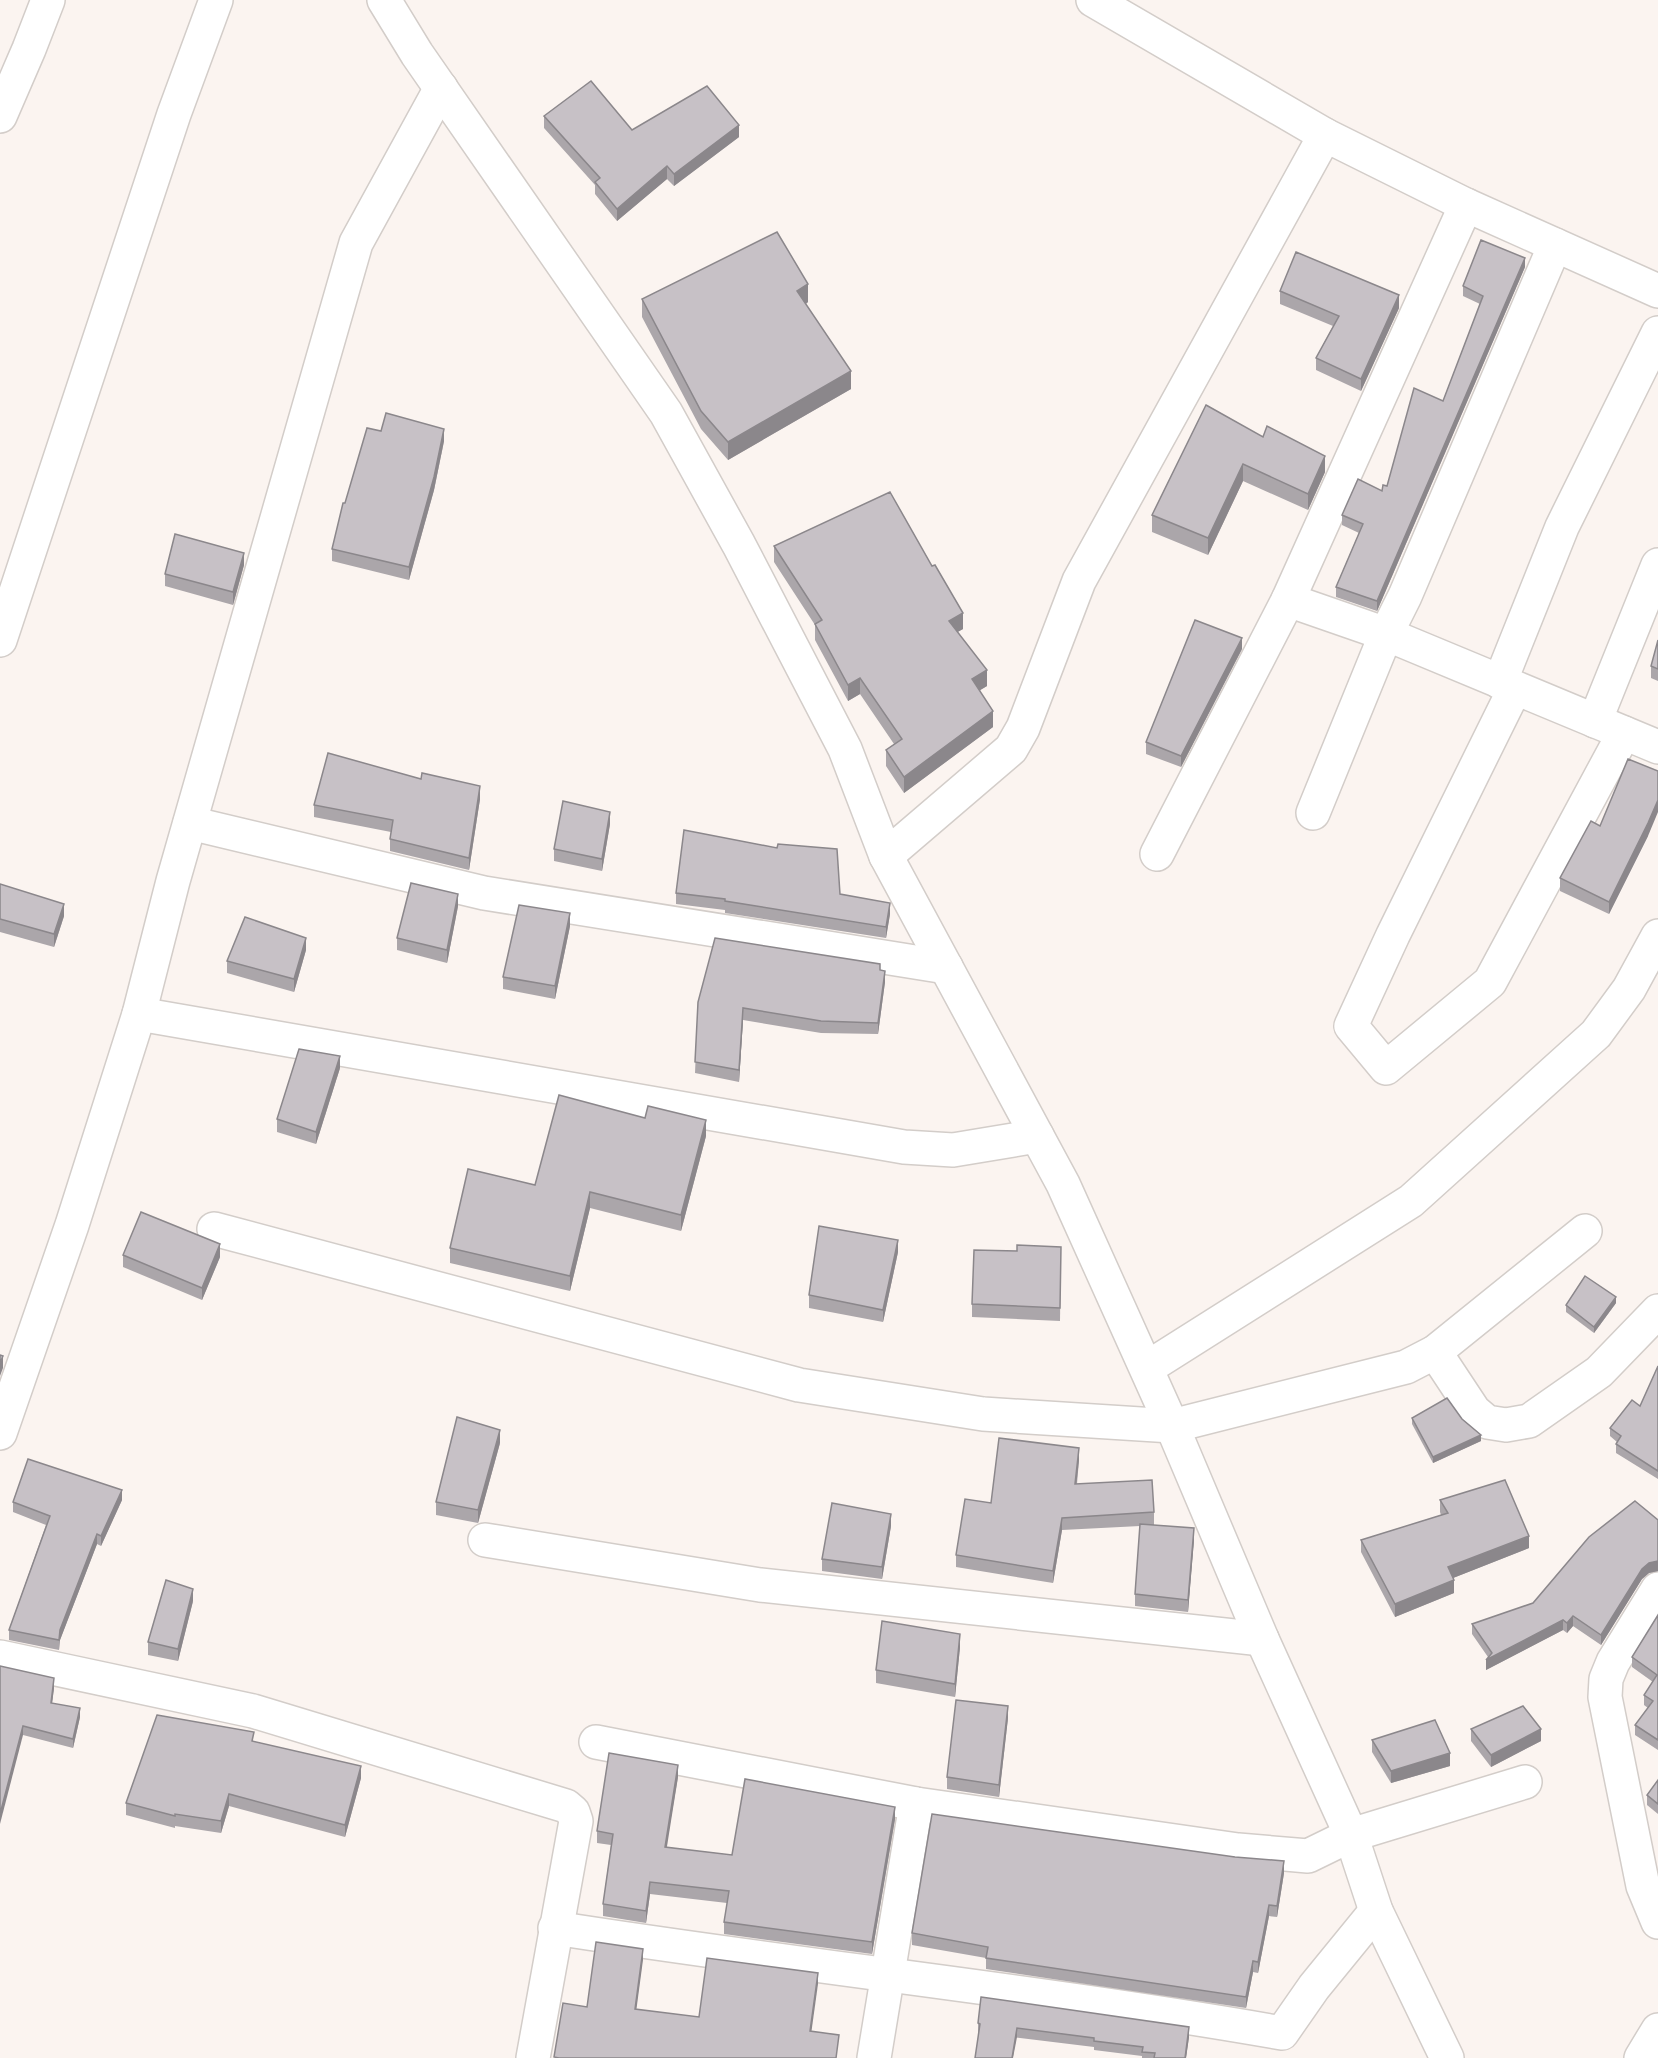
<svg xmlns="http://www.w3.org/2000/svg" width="1658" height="2058" viewBox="0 0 1658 2058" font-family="Karla,sans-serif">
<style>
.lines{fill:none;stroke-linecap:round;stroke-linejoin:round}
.minor-casing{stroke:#d3cdc9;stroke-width:36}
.minor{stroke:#fff;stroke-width:33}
.wall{fill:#aba6aa}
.shaded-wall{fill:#8b878b}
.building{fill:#c7c1c6;stroke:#8b878b;stroke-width:1.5}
</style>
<rect width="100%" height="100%" fill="#fbf4f0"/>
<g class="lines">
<defs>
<g id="minor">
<path d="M 384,0 L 417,54 L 666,413 L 739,545 L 845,749 L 886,856 L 1063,1184 L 1172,1426 L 1262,1639 L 1351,1835 L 1376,1911 L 1447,2058"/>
<path d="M 1093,0 L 1325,135 L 1466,205 L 1658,291"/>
<path d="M 0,116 L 29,49 L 48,0"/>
<path d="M 1288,600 L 1386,634 L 1658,747"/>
<path d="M 0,640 L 174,114 L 216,0"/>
<path d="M 1500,682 L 1562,527 L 1658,333"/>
<path d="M 1515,688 L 1393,935 L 1351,1026 L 1386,1068 L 1490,982 L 1624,733"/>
<path d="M 1595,721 L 1658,565"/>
<path d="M 1313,813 L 1386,634 L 1405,596 L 1555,245"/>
<path d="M 190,823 L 484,893 L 946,967"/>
<path d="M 1157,854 L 1288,600 L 1466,205"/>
<path d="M 886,856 L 1011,749 L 1023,728 L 1079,581 L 1325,135"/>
<path d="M 139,1014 L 904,1147 L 953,1150 L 1037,1136"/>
<path d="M 214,1229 L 799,1385 L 983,1414 L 1172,1426 L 1406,1367 L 1435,1352 L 1585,1231"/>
<path d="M 1435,1352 L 1474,1411 L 1487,1422 L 1506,1425 L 1529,1421 L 1599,1372 L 1658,1311"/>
<path d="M 1147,1368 L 1411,1201 L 1596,1034 L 1629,989 L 1658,936"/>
<path d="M 0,1433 L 72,1225 L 139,1014 L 173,881 L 356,243 L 441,88"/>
<path d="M 485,1540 L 760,1585 L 1262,1639"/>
<path d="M 1658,1589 L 1613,1662 L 1606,1679 L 1605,1697 L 1643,1886 L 1658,1922"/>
<path d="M 0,1657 L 253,1711 L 566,1806 L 573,1812 L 576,1821 L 533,2058"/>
<path d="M 596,1742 L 916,1804 L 1238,1850 L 1308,1856 L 1351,1835 L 1525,1782"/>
<path d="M 555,1928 C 797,1966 1041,1991 1282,2033 L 1314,1987 L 1376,1911"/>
<path d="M 874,2058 L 916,1804"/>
<path d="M 1641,2058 L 1658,2030"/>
</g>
</defs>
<use href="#minor" class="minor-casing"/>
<use href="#minor" class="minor"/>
</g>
<g class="wall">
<path d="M 544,116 L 632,130 L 739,137 L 674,186 L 667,179 L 617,221 L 595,194 L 595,185 L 544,128 Z"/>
<path d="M 1525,267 L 1377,611 L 1336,597 L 1336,587 L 1359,533 L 1342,525 L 1342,515 L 1382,491 L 1387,486 L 1443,401 L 1480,304 L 1463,296 L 1463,286 Z"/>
<path d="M 1280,291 L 1399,308 L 1361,391 L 1316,370 L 1316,358 L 1333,326 L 1280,304 Z"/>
<path d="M 642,299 L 808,302 L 806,304 L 851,389 L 728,460 L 701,429 L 642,317 Z"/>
<path d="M 1206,405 L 1325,472 L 1308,510 L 1243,481 L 1208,555 L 1152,532 L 1152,515 Z"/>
<path d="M 381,431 L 444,441 L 434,490 L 409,580 L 332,561 L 332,549 L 345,503 Z"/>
<path d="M 774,546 L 963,629 L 957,632 L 987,686 L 980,690 L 993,727 L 904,793 L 886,766 L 886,750 L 894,744 L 860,694 L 848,701 L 815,640 L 815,625 L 774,562 Z"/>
<path d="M 244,565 L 233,605 L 165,586 L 165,574 Z"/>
<path d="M 1658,640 L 1658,681 L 1651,678 L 1651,666 Z"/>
<path d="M 1242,649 L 1181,767 L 1146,754 L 1146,742 Z"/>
<path d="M 480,799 L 469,870 L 390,851 L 390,839 L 391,832 L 314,817 L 314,805 Z"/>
<path d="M 610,824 L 602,871 L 554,861 L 554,849 Z"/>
<path d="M 1600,826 L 1648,836 L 1609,914 L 1560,891 L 1560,878 Z"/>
<path d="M 0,884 L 64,916 L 54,947 L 0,932 Z"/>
<path d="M 676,893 L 840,894 L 890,914 L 886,938 L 725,913 L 725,910 L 676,904 Z"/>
<path d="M 458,906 L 447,963 L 397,950 L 397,938 Z"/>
<path d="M 570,926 L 555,999 L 503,989 L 503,977 Z"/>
<path d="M 306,950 L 294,992 L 227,973 L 227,961 Z"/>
<path d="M 880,970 L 885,982 L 878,1034 L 821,1033 L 743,1020 L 739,1082 L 695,1073 L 698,1002 Z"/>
<path d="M 340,1068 L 316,1144 L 277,1132 L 277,1119 Z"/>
<path d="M 706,1136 L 681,1231 L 590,1208 L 570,1291 L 450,1263 L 450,1248 L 535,1185 Z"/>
<path d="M 1061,1247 L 1060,1321 L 972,1317 L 972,1304 L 1017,1251 Z"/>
<path d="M 898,1252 L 883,1322 L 809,1308 L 809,1295 Z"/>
<path d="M 123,1255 L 220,1257 L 202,1300 L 123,1267 Z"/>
<path d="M 1616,1303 L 1594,1333 L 1566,1312 L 1566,1305 Z"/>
<path d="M 1658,1366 L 1658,1479 L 1616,1453 L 1616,1444 L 1617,1442 L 1610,1436 L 1610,1428 L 1640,1406 Z"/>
<path d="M 1412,1418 L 1462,1419 L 1481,1441 L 1433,1463 L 1412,1424 Z"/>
<path d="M 500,1443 L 478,1523 L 436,1515 L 436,1502 Z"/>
<path d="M 1079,1460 L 1077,1484 L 1154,1512 L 1154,1525 L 1194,1540 L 1188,1612 L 1135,1606 L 1135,1594 L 1140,1526 L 1062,1530 L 1053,1583 L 956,1567 L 956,1555 L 991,1503 Z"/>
<path d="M 122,1500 L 101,1546 L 97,1544 L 60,1640 L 59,1650 L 9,1640 L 9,1630 L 46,1525 L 13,1512 L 13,1502 Z"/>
<path d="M 1440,1500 L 1529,1548 L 1453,1578 L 1454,1593 L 1395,1617 L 1361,1552 L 1361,1540 L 1441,1515 L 1440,1512 Z"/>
<path d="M 1658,1520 L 1658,1571 L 1649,1573 L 1642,1579 L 1601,1645 L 1573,1626 L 1567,1633 L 1563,1630 L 1486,1670 L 1488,1657 L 1472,1634 L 1472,1624 L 1533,1603 Z"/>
<path d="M 891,1526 L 882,1579 L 822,1571 L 822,1559 Z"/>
<path d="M 193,1601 L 178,1661 L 148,1655 L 148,1642 Z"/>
<path d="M 1658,1615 L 1658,1750 L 1635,1735 L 1635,1725 L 1648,1708 L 1644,1705 L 1644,1695 L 1653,1682 L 1632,1667 L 1632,1657 Z"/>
<path d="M 960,1647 L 955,1697 L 876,1683 L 876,1670 Z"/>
<path d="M 0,1666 L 54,1688 L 52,1703 L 80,1717 L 73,1748 L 23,1735 Z"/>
<path d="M 1008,1718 L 999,1797 L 947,1789 L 947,1777 Z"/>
<path d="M 1471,1729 L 1541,1741 L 1491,1767 L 1471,1741 Z"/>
<path d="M 1372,1740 L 1450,1766 L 1391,1783 L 1372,1752 Z"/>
<path d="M 254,1742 L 361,1778 L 345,1837 L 229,1806 L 221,1833 L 175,1826 L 175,1828 L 126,1815 L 126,1803 Z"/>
<path d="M 678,1777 L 666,1847 L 732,1855 L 895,1819 L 872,1954 L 724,1934 L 724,1922 L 727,1903 L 650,1894 L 646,1923 L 603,1916 L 603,1904 L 611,1845 L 597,1843 L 597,1831 Z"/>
<path d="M 1658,1780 L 1658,1814 L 1647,1805 L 1647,1795 Z"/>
<path d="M 1284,1873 L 1277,1917 L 1269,1916 L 1258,1973 L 1253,1972 L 1246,2008 L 986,1969 L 986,1958 L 912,1945 L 912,1933 Z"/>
<path d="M 978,2023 L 1189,2037 L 1186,2058 L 1142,2058 L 1142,2056 L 1094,2050 L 1094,2047 L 978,2033 Z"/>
</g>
<g class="shaded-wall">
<path d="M 739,125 L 739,137 L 674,186 L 674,174 Z"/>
<path d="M 667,166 L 667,179 L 617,221 L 617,209 Z"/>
<path d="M 1525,258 L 1525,267 L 1377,611 L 1377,601 Z"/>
<path d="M 808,284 L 808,302 L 797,309 L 797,291 Z"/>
<path d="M 1399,295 L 1399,308 L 1361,391 L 1361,379 Z"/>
<path d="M 851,371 L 851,389 L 728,460 L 728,442 Z"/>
<path d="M 444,429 L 444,441 L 434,490 L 409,580 L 409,567 Z"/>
<path d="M 1325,456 L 1325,472 L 1308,510 L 1308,494 Z"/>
<path d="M 1243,464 L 1243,481 L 1208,555 L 1208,538 Z"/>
<path d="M 244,553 L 244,565 L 233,605 L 233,592 Z"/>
<path d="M 963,613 L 963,629 L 949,637 L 949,621 Z"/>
<path d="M 1242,638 L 1242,649 L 1181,767 L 1181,756 Z"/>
<path d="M 987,670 L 987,686 L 972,695 L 972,679 Z"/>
<path d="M 860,678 L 860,694 L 848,701 L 848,685 Z"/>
<path d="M 993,711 L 993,727 L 904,793 L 904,777 Z"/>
<path d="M 480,786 L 480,799 L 469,870 L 469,858 Z"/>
<path d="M 1658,800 L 1658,812 L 1648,836 L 1609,914 L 1609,902 Z"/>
<path d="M 610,812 L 610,824 L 602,871 L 602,859 Z"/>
<path d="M 458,894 L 458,906 L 447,963 L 447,950 Z"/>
<path d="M 890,903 L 890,914 L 886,938 L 886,927 Z"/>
<path d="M 64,904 L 64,916 L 54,947 L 54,934 Z"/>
<path d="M 570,913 L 570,926 L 555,999 L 555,986 Z"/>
<path d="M 306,938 L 306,950 L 294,992 L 294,979 Z"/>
<path d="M 885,971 L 885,982 L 878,1034 L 878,1023 Z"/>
<path d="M 743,1008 L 743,1020 L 739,1082 L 739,1070 Z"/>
<path d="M 340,1056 L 340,1068 L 316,1144 L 316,1132 Z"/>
<path d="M 706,1120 L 706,1136 L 681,1231 L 681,1215 Z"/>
<path d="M 590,1192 L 590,1208 L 570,1291 L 570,1276 Z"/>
<path d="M 898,1240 L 898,1252 L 883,1322 L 883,1310 Z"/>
<path d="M 220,1244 L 220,1257 L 202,1300 L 202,1288 Z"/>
<path d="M 1616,1297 L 1616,1303 L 1594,1333 L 1594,1327 Z"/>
<path d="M 3,1356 L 3,1368 L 0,1376 L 0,1363 Z"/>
<path d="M 500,1430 L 500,1443 L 478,1523 L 478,1510 Z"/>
<path d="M 1481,1435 L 1481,1441 L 1433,1463 L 1433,1457 Z"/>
<path d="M 1079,1448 L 1079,1460 L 1075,1496 L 1075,1484 Z"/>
<path d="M 122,1490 L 122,1500 L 101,1546 L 101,1536 Z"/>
<path d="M 891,1514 L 891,1526 L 882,1579 L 882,1567 Z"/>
<path d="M 1062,1518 L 1062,1530 L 1053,1583 L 1053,1571 Z"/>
<path d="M 1194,1528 L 1194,1540 L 1188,1612 L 1188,1600 Z"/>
<path d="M 97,1534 L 97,1544 L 60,1640 L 59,1650 L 60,1630 Z"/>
<path d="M 1529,1536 L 1529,1548 L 1448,1580 L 1448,1567 Z"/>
<path d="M 1658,1561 L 1658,1571 L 1649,1573 L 1642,1579 L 1601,1645 L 1601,1635 L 1642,1569 L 1649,1563 Z"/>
<path d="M 1454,1580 L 1454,1593 L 1395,1617 L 1395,1604 Z"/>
<path d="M 193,1589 L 193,1601 L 178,1661 L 178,1649 Z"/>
<path d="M 1573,1616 L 1573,1626 L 1567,1633 L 1567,1623 Z"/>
<path d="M 1563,1620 L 1563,1630 L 1486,1670 L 1486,1660 Z"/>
<path d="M 960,1634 L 960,1647 L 955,1697 L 955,1684 Z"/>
<path d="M 54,1678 L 54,1688 L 51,1712 L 51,1703 Z"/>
<path d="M 1008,1706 L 1008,1718 L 999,1797 L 999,1785 Z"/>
<path d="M 80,1708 L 80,1717 L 73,1748 L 73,1739 Z"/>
<path d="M 23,1726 L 23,1735 L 0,1824 L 0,1814 Z"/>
<path d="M 1541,1729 L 1541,1741 L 1491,1767 L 1491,1755 Z"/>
<path d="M 1450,1753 L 1450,1766 L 1391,1783 L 1391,1771 Z"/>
<path d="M 678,1765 L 678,1777 L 665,1859 L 665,1847 Z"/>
<path d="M 361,1766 L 361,1778 L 345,1837 L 345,1825 Z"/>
<path d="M 229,1794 L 229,1806 L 221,1833 L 221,1821 Z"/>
<path d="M 895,1807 L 895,1819 L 872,1954 L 872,1942 Z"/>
<path d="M 1284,1861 L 1284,1873 L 1277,1917 L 1277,1906 Z"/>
<path d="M 650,1882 L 650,1894 L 646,1923 L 646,1911 Z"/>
<path d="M 1269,1905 L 1269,1916 L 1258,1973 L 1258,1962 Z"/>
<path d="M 643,1949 L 643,1960 L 635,2020 L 635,2009 Z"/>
<path d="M 1253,1961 L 1253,1972 L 1246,2008 L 1246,1997 Z"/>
<path d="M 818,1973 L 818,1984 L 810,2042 L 810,2031 Z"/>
<path d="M 1189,2027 L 1189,2037 L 1186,2058 L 1185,2058 Z"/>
<path d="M 1017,2028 L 1017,2037 L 1013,2058 L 1012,2058 Z"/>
</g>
<g class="building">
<path d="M 591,81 L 632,130 L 707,86 L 739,125 L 674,174 L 667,166 L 617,209 L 595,182 L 600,178 L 544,116 Z"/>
<path d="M 777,232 L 808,284 L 797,291 L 851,371 L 728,442 L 701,411 L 642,299 Z"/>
<path d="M 1481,240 L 1525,258 L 1377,601 L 1336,587 L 1363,524 L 1342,515 L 1358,479 L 1382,491 L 1383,485 L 1387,486 L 1414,388 L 1443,401 L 1483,296 L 1463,286 Z"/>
<path d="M 1296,252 L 1399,295 L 1361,379 L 1316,358 L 1339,316 L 1280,291 Z"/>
<path d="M 1206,405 L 1263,437 L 1267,426 L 1325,456 L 1308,494 L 1243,464 L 1208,538 L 1152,515 Z"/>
<path d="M 386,413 L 444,429 L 434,477 L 409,567 L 332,549 L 343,503 L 345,503 L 367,428 L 381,431 Z"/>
<path d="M 890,492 L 932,566 L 935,565 L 963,613 L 949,621 L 987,670 L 972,679 L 993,711 L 904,777 L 886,750 L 902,739 L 860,678 L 848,685 L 815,624 L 822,620 L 774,546 Z"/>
<path d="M 175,534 L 244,553 L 233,592 L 165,574 Z"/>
<path d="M 1195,620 L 1242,638 L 1181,756 L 1146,742 Z"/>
<path d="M 1658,640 L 1658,669 L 1651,666 Z"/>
<path d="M 328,753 L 421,779 L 422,773 L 480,786 L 469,858 L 390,839 L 393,820 L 314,805 Z"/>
<path d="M 1628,759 L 1658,771 L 1658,800 L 1648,823 L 1609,902 L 1560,878 L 1591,821 L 1600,826 Z"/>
<path d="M 563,801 L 610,812 L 602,859 L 554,849 Z"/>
<path d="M 684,830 L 777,848 L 778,844 L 837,849 L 840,894 L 890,903 L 886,927 L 725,901 L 725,899 L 676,893 Z"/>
<path d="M 411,883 L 458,894 L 447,950 L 397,938 Z"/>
<path d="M 0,884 L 64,904 L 54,934 L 0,919 Z"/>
<path d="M 519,905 L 570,913 L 555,986 L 503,977 Z"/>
<path d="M 245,917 L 306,938 L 294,979 L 227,961 Z"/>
<path d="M 715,938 L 880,964 L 880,970 L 885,971 L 878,1023 L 821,1021 L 743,1008 L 739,1070 L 695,1062 L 698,1002 Z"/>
<path d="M 299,1049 L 340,1056 L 316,1132 L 277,1119 Z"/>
<path d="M 559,1095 L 645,1118 L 648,1106 L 706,1120 L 681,1215 L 590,1192 L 570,1276 L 450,1248 L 468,1169 L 535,1185 Z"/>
<path d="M 141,1212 L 220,1244 L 202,1288 L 123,1255 Z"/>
<path d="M 819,1226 L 898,1240 L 883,1310 L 809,1295 Z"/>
<path d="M 1017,1245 L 1061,1247 L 1060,1308 L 972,1304 L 974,1250 L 1017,1251 Z"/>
<path d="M 1585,1276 L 1616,1297 L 1594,1327 L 1566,1305 Z"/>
<path d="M 0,1355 L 3,1356 L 0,1363 Z"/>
<path d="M 1658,1366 L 1658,1471 L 1616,1444 L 1621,1436 L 1610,1428 L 1632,1400 L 1640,1406 Z"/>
<path d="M 1447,1398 L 1462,1419 L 1481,1435 L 1433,1457 L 1412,1418 Z"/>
<path d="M 457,1417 L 500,1430 L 478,1510 L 436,1502 Z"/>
<path d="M 999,1438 L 1079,1448 L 1075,1484 L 1152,1480 L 1154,1512 L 1062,1518 L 1053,1571 L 956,1555 L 965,1499 L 991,1503 Z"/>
<path d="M 28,1459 L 122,1490 L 101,1536 L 97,1534 L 60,1630 L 59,1640 L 9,1630 L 50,1516 L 13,1502 Z"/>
<path d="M 1505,1480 L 1529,1536 L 1448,1567 L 1454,1580 L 1395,1604 L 1361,1540 L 1448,1513 L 1440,1500 Z"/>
<path d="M 1635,1501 L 1658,1520 L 1658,1561 L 1649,1563 L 1642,1569 L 1601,1635 L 1573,1616 L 1567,1623 L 1563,1620 L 1486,1660 L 1492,1653 L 1472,1624 L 1533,1603 L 1589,1537 Z"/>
<path d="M 832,1503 L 891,1514 L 882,1567 L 822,1559 Z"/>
<path d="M 1140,1524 L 1194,1528 L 1188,1600 L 1135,1594 Z"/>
<path d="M 166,1580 L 193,1589 L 178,1649 L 148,1642 Z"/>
<path d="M 1658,1615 L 1658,1740 L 1635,1725 L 1653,1701 L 1644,1695 L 1657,1675 L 1632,1657 Z"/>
<path d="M 882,1621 L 960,1634 L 955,1684 L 876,1670 Z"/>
<path d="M 0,1666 L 54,1678 L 51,1703 L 80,1708 L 73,1739 L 23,1726 L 0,1814 Z"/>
<path d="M 956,1700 L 1008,1706 L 999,1785 L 947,1777 Z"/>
<path d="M 1523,1706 L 1541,1729 L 1491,1755 L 1471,1729 Z"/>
<path d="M 157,1715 L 254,1732 L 252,1741 L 361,1766 L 345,1825 L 229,1794 L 221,1821 L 175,1814 L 175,1816 L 126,1803 Z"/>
<path d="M 1435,1720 L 1450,1753 L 1391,1771 L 1372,1740 Z"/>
<path d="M 609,1753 L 678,1765 L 665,1847 L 732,1855 L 745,1779 L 895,1807 L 872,1942 L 724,1922 L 729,1891 L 650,1882 L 646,1911 L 603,1904 L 613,1834 L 597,1831 Z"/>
<path d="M 1658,1780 L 1658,1804 L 1647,1795 Z"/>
<path d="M 932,1814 L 1235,1857 L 1284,1861 L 1277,1906 L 1269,1905 L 1258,1962 L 1253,1961 L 1246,1997 L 986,1958 L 988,1947 L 912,1933 Z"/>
<path d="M 596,1942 L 643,1949 L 635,2009 L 699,2017 L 707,1958 L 818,1973 L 810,2031 L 839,2035 L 836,2058 L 559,2058 L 554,2057 L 563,2003 L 587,2007 Z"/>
<path d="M 981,1997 L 1189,2027 L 1185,2058 L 1154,2058 L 1155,2053 L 1142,2052 L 1143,2047 L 1094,2041 L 1094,2038 L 1017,2028 L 1012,2058 L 975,2058 L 980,2024 L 978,2023 Z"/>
</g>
</svg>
